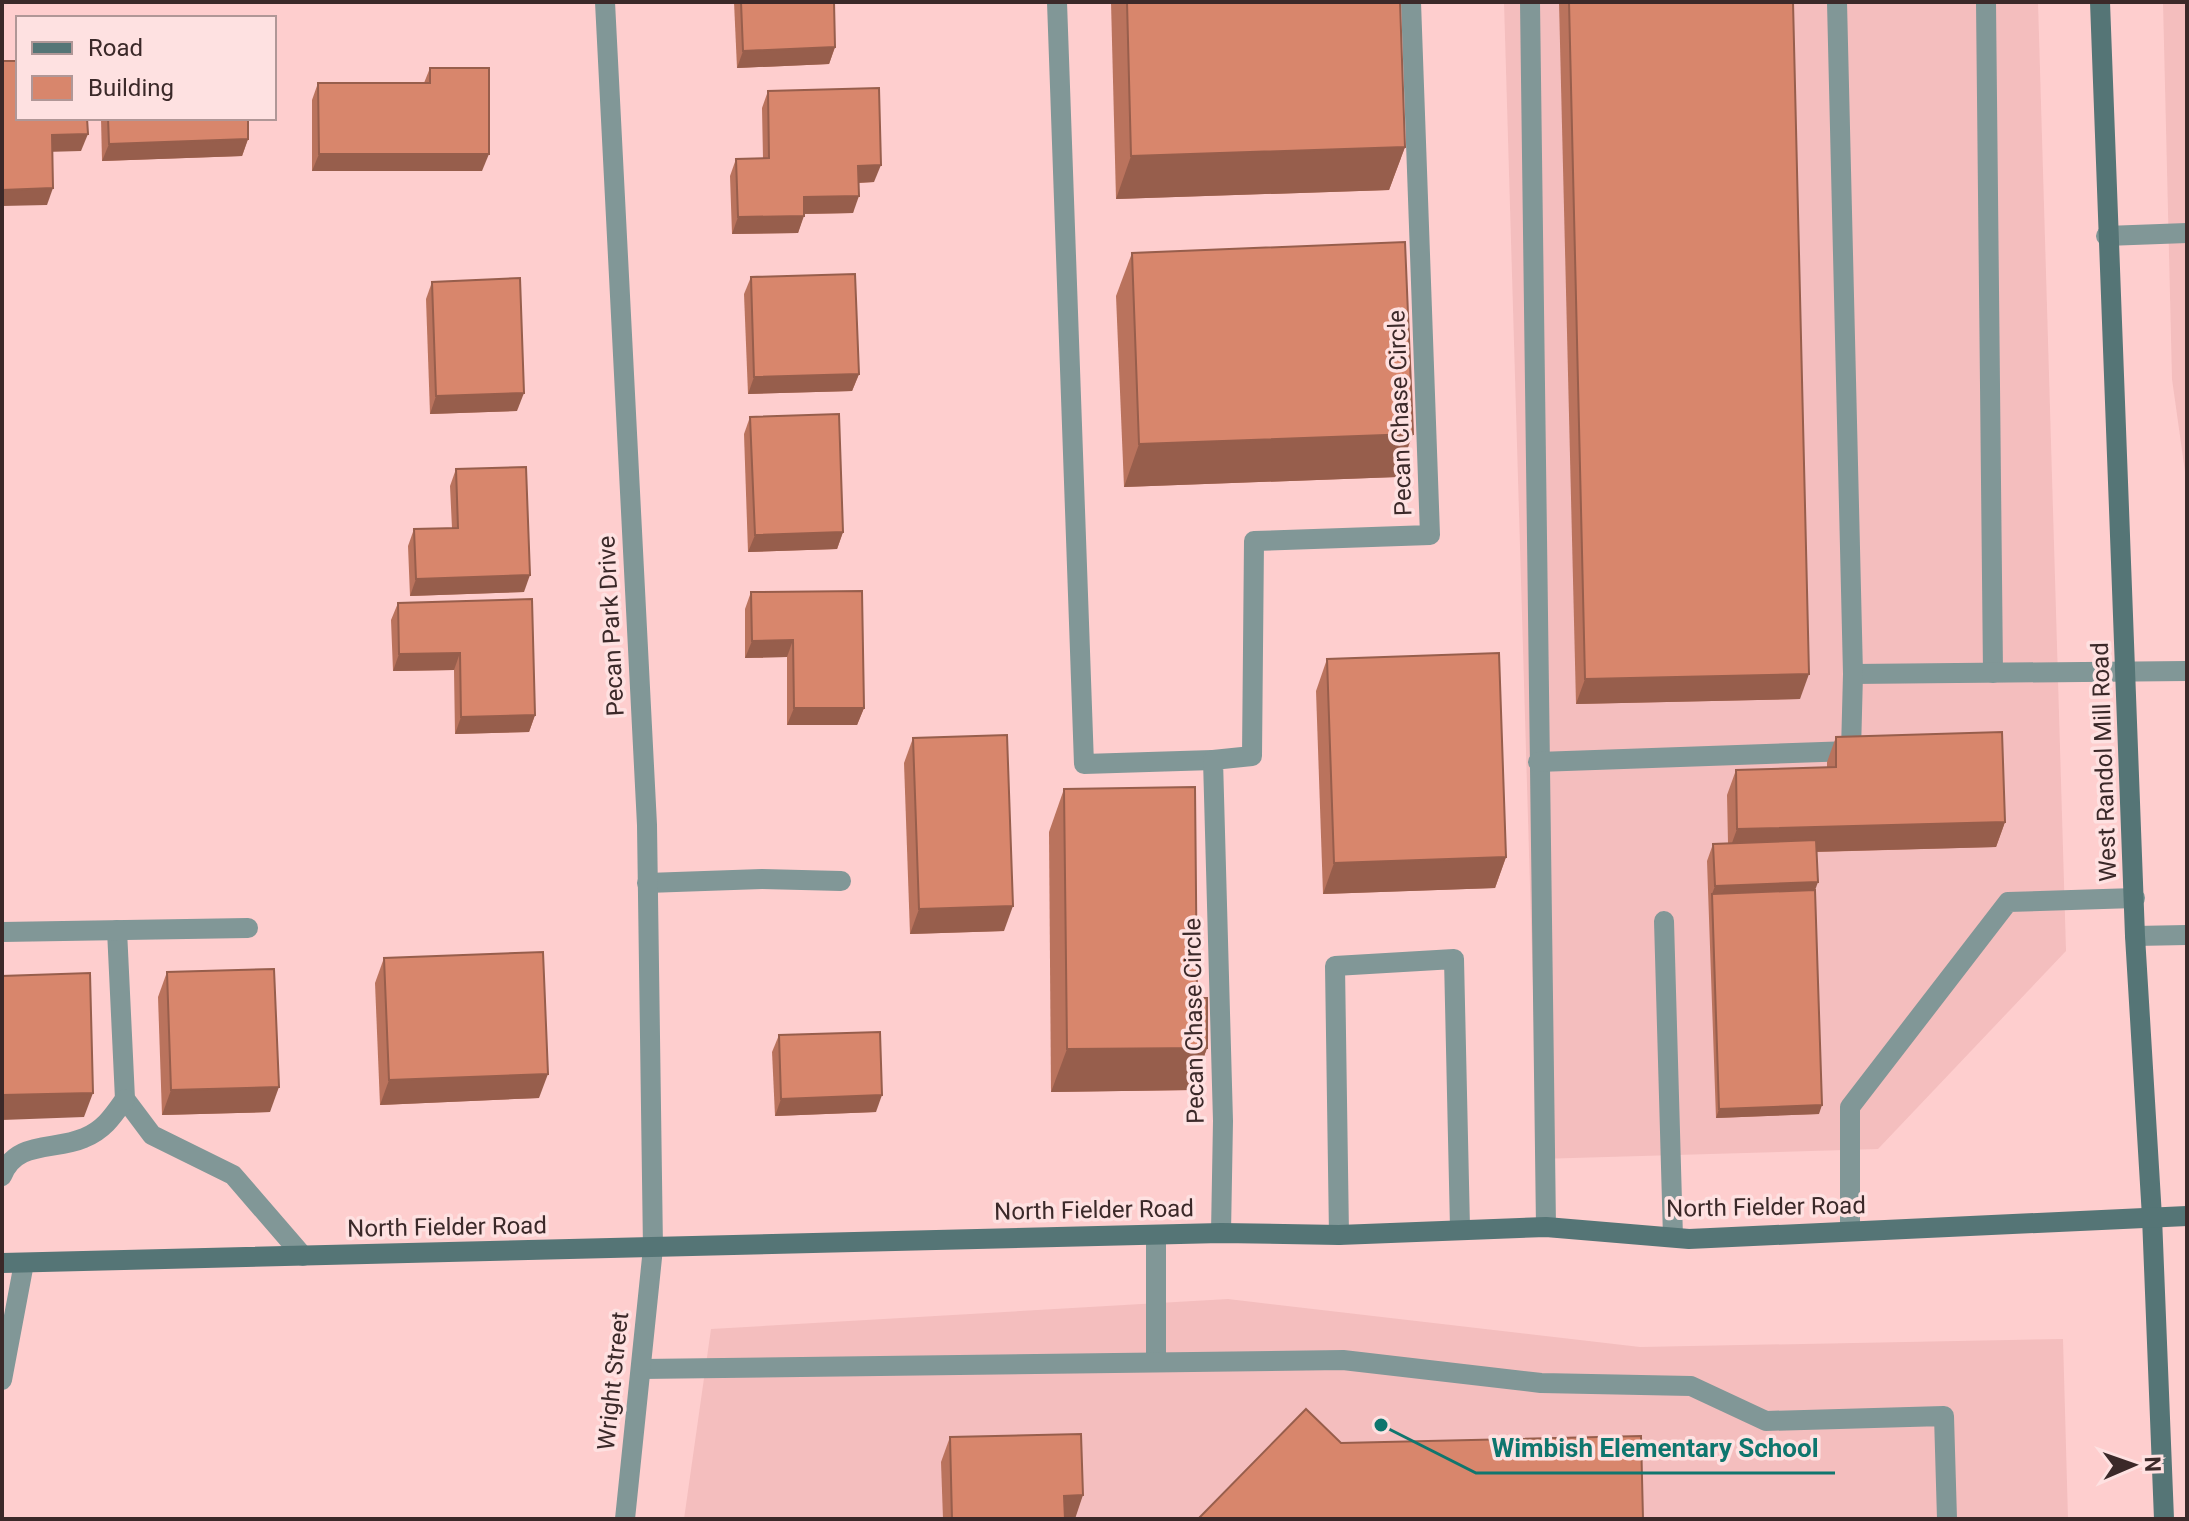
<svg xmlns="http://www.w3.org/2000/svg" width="2189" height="1521" viewBox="0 0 2189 1521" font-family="Roboto,sans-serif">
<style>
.built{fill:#f4bebe}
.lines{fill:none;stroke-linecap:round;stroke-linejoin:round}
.service{stroke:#819797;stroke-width:20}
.minor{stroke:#819797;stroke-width:20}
.secondary{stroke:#557576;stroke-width:20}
.wall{fill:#ba735d}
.shaded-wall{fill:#975e4c}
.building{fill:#d8866c;stroke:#975e4c;stroke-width:2}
.labels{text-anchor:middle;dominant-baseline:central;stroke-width:7;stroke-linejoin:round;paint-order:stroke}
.street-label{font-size:24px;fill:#3b2929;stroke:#fee1e1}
.leader{fill:none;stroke:#0f766e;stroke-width:3}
.callout-dot{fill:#0f766e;stroke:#fee1e1;stroke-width:3}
.callout-label{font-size:26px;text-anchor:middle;font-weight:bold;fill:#0f766e;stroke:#fee1e1;stroke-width:7;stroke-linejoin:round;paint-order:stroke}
</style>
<rect width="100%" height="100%" fill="#fecece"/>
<g class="built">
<path d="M 1504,2 L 2038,2 L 2066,951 L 1878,1149 L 1538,1159 Z"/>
<path d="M 2163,2 L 2187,2 L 2187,486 L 2172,379 Z"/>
<path d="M 1228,1299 L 1640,1347 L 2063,1339 L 2068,1519 L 684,1519 L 711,1329 Z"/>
</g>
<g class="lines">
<g class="service">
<path d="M 1057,2 L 1084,764 L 1213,760"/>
<path d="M 1530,2 L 1546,1227"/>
<path d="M 1986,2 L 1993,673"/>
<path d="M 2106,236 L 2187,233"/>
<path d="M 1853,674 L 2187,671"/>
<path d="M 1538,762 L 1851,751 L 1853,674 L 1837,2"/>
<path d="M 647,883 L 762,879 L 841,881"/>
<path d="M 1664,921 L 1673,1237"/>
<path d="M 117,930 L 125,1099 L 152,1135 L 233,1175 L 303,1256"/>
<path d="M 2,932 L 248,928"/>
<path d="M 2135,936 L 2187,935"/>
<path d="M 2,1176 C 16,1140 54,1151 84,1138 C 104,1130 113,1116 125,1099"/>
<path d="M 1850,1231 L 1850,1107 L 2008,902 L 2135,898"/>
<path d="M 1221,1233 L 1223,1121 L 1213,760 L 1252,756 L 1254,541 L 1430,535 L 1411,2"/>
<path d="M 1156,1235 L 1156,1362"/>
<path d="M 1339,1235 L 1335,966 L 1454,959 L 1460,1228"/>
<path d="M 641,1369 L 1343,1360 L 1541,1383 L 1691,1386 L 1766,1421 L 1944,1416 L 1947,1519"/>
<path d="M 2,1380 L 24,1263"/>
</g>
<path class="minor" d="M 605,2 L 647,825 L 653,1248 L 625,1519"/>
<g class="secondary">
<path d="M 2100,2 L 2135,936 L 2152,1217 L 2164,1519"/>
<path d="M 2,1263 L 1221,1233 L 1339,1235 L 1546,1227 L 1689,1239 L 2187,1216"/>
</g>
</g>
<g class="wall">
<path d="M 734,2 L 834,2 L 835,47 L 829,64 L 737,68 Z"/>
<path d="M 1111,2 L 1400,2 L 1405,147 L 1389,190 L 1116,199 Z"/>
<path d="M 1559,2 L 1793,2 L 1800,699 L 1576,704 Z"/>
<path d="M 430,68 L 482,171 L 312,171 L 312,100 L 318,83 L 424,83 Z"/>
<path d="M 768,91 L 874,182 L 859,183 L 853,213 L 804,214 L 798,233 L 732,234 L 730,176 L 736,159 L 763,159 L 762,108 Z"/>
<path d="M 101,118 L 248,118 L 248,139 L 242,156 L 102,161 Z"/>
<path d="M 1132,253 L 1397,477 L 1124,487 L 1116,296 Z"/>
<path d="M 751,277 L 859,374 L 852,391 L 748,394 L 744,294 Z"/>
<path d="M 432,282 L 517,411 L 430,414 L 426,299 Z"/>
<path d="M 750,417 L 843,532 L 837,549 L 748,552 L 744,434 Z"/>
<path d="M 456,469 L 524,592 L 410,596 L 408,546 L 414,529 L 452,528 L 450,486 Z"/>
<path d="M 751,592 L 864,708 L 857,725 L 787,725 L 787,657 L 745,658 L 745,609 Z"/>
<path d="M 398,603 L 535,715 L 529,732 L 455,734 L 454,670 L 393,671 L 391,620 Z"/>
<path d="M 1327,659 L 1506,857 L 1495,888 L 1323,894 L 1316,691 Z"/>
<path d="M 1836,737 L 2005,822 L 1996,847 L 1816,852 L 1815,890 L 1819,1114 L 1716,1118 L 1707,861 L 1713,844 L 1728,843 L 1727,795 L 1736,770 L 1827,768 L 1827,762 Z"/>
<path d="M 913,738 L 1004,931 L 910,934 L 904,763 Z"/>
<path d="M 1064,789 L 1197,998 L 1207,1048 L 1192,1090 L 1051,1092 L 1049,832 Z"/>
<path d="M 384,958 L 539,1098 L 380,1105 L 375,983 Z"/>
<path d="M 167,972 L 270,1112 L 162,1115 L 158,997 Z"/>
<path d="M 779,1035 L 876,1112 L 775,1116 L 772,1052 Z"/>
<path d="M 950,1437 L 1075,1519 L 943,1519 L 941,1462 Z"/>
</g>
<g class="shaded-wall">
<path d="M 835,47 L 829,64 L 737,68 L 743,51 Z"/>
<path d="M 88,134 L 81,151 L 45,152 L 52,135 Z"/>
<path d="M 248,139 L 242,156 L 102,161 L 109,144 Z"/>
<path d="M 1405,147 L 1389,190 L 1116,199 L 1131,156 Z"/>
<path d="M 319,154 L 489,154 L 482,171 L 312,171 Z"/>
<path d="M 881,165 L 874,182 L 852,183 L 858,166 Z"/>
<path d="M 53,188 L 47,205 L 2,206 L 2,190 Z"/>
<path d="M 859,196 L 853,213 L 798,214 L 804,197 Z"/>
<path d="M 804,216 L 798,233 L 732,234 L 738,217 Z"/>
<path d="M 859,374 L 852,391 L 748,394 L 754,377 Z"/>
<path d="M 524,393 L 517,411 L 430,414 L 436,396 Z"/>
<path d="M 1413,434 L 1397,477 L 1124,487 L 1139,444 Z"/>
<path d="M 843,532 L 837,549 L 748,552 L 755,535 Z"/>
<path d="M 530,575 L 524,592 L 410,596 L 416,579 Z"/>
<path d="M 793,640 L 787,657 L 745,658 L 752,641 Z"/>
<path d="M 460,653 L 454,670 L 393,671 L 399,654 Z"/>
<path d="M 1809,674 L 1800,699 L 1576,704 L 1585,679 Z"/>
<path d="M 794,708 L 864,708 L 857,725 L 787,725 Z"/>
<path d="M 535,715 L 529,732 L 455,734 L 461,717 Z"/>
<path d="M 2005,822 L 1996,847 L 1728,854 L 1737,829 Z"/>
<path d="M 1506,857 L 1495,888 L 1323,894 L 1334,863 Z"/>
<path d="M 1818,882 L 1812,899 L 1712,894 L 1715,886 Z"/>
<path d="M 1013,906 L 1004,931 L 910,934 L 919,909 Z"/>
<path d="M 1207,1048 L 1192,1090 L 1051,1092 L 1067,1049 Z"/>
<path d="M 548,1074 L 539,1098 L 380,1105 L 389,1080 Z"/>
<path d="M 279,1087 L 270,1112 L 162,1115 L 171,1090 Z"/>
<path d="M 93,1093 L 84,1117 L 2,1120 L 2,1095 Z"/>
<path d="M 882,1095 L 876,1112 L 775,1116 L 781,1099 Z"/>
<path d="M 1822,1105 L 1819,1114 L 1716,1118 L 1719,1109 Z"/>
<path d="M 1083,1495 L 1075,1519 L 1056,1519 L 1064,1496 Z"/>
</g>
<g class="building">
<path d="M 741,2 L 834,2 L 835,47 L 743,51 Z"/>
<path d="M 1127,2 L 1400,2 L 1405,147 L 1131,156 Z"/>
<path d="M 1569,2 L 1793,2 L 1809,674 L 1585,679 Z"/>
<path d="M 2,61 L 18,61 L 18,118 L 87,118 L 88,134 L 52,135 L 53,188 L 2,190 Z"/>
<path d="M 430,68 L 489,68 L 489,154 L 319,154 L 318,83 L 430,83 Z"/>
<path d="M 879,88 L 881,165 L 858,166 L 859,196 L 804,197 L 804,216 L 738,217 L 736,159 L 769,158 L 768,91 Z"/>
<path d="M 108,118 L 248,118 L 248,139 L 109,144 Z"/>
<path d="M 1405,242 L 1413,434 L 1139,444 L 1132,253 Z"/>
<path d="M 855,274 L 859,374 L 754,377 L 751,277 Z"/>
<path d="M 520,278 L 524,393 L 436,396 L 432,282 Z"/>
<path d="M 839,414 L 843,532 L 755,535 L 750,417 Z"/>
<path d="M 526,467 L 530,575 L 416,579 L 414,529 L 458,528 L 456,469 Z"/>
<path d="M 862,591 L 864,708 L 794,708 L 793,640 L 752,641 L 751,592 Z"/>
<path d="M 532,599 L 535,715 L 461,717 L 460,653 L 399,654 L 398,603 Z"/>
<path d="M 1499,653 L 1506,857 L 1334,863 L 1327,659 Z"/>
<path d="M 2002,732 L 2005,822 L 1737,829 L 1736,770 L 1836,767 L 1836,737 Z"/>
<path d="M 1007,735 L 1013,906 L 919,909 L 913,738 Z"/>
<path d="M 1195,787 L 1197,998 L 1207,998 L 1207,1048 L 1067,1049 L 1064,789 Z"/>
<path d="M 1816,840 L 1818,882 L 1715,886 L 1713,844 Z"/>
<path d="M 1815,890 L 1822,1105 L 1719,1109 L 1712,894 Z"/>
<path d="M 543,952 L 548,1074 L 389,1080 L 384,958 Z"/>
<path d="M 274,969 L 279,1087 L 171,1090 L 167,972 Z"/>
<path d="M 90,973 L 93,1093 L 2,1095 L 2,976 Z"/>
<path d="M 880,1032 L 882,1095 L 781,1099 L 779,1035 Z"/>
<path d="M 1306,1409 L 1341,1443 L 1641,1436 L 1643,1519 L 1198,1519 Z"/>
<path d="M 1081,1434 L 1083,1495 L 1064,1496 L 1065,1519 L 952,1519 L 950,1437 Z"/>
</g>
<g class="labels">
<g class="street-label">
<text transform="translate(1400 413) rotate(-92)">Pecan Chase Circle</text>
<text transform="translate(611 626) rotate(-93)">Pecan Park Drive</text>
<text transform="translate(2104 762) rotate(-92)">West Randol Mill Road</text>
<text transform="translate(1194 1021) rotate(-91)">Pecan Chase Circle</text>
<text transform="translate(1766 1207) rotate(-1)">North Fielder Road</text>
<text transform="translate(1094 1210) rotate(-1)">North Fielder Road</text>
<text transform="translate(447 1227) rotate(-1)">North Fielder Road</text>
<text transform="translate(613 1381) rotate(-84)">Wright Street</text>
</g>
</g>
<path class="leader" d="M1381 1425L1476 1473H1835"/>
<circle class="callout-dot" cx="1381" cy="1425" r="8"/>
<g class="callout-label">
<text x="1655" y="1457">Wimbish Elementary School</text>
</g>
<rect width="2189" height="1521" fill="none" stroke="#3b2929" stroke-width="8"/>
<rect x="16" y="16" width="260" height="104" fill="#fee1e1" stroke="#b09797" stroke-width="2"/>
<rect x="32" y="42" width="40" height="12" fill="#557576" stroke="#b09797" stroke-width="2"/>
<text x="88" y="56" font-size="24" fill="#3b2929">Road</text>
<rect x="32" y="76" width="40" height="24" fill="#d8866c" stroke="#b09797" stroke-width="2"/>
<text x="88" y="96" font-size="24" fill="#3b2929">Building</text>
<g transform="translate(2133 1465) rotate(88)" stroke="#fee1e1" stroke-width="6" paint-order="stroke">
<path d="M0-6L14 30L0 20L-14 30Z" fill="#3b2929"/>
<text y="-12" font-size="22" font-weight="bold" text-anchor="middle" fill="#3b2929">N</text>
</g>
</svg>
